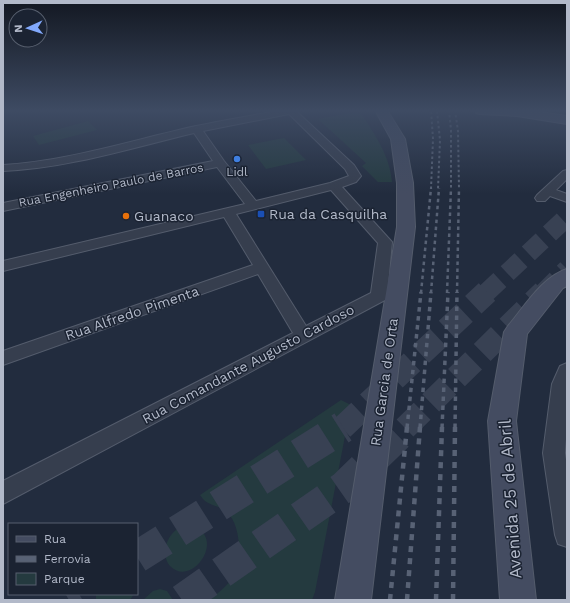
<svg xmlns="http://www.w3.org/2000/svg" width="570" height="603" viewBox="0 0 570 603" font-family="'Work Sans',sans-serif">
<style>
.green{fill:#243a3f}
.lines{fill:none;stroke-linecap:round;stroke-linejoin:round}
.highway-tunnel-far2{stroke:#384153;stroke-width:19;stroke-dasharray:19 10;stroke-linecap:butt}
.highway-tunnel-far1{stroke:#384153;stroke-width:24;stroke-dasharray:24 12;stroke-linecap:butt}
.highway-tunnel{stroke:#384153;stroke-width:32;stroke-dasharray:32 16;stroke-linecap:butt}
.street-casing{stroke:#545c6c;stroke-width:2}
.secondary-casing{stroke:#545c6c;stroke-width:2}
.street{fill:#363e4e;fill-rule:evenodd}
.secondary{fill:#444c61;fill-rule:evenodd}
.rail-far3{stroke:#586275;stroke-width:2;stroke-dasharray:2.5 2.5;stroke-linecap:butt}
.rail-far2{stroke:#586275;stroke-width:2.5;stroke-dasharray:3.5 3.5;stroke-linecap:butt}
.rail-far1{stroke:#586275;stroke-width:3.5;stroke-dasharray:4.5 4.5;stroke-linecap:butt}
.rail{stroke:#586275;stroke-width:4.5;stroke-dasharray:6 6;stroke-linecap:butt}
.shop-dot{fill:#3f7fe0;stroke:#1b2332;stroke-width:1.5}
.transit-dot{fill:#1a4fb4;stroke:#1b2332;stroke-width:1.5}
.food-dot{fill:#e8710a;stroke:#1b2332;stroke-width:1.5}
.labels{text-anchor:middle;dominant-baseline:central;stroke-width:3;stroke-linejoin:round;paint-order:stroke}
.far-poi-label{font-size:12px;fill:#b2b9c9;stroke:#1b2332}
.far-street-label{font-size:12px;fill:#b2b9c9;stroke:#1b2332}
.poi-label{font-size:14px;fill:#b2b9c9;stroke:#1b2332;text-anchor:start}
.street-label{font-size:14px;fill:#b2b9c9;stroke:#1b2332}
.near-street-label{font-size:17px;fill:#b2b9c9;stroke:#1b2332}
</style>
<rect width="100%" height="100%" fill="#222c3e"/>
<g class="green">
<path d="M 360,111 C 374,134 390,155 392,182 L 378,182 L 362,166 L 366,163 L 318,119 Z"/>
<path d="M 88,121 L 97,130 L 39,145 L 33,136 Z"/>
<path d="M 284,138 L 306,160 L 266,169 L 248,145 Z"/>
<path d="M 341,400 L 351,405 L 315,592 L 312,600 L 210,600 C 216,594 225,588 230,581 C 243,566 242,526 227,512 C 218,504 207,507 200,495 Z"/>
<path d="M 190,525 C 229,536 192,589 170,566 C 160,554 167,533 181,527 C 184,526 188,526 190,525 Z"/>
<path d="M 160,589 L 167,591 L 173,600 L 143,600 L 153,591 Z"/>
<path d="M 96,594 L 134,594 L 130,600 L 96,600 Z"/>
</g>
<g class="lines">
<g class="highway-tunnel-far2">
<path d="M 486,293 L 567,217"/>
<path d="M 543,293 L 567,269"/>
</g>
<g class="highway-tunnel-far1">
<path d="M 342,428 L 487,292"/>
<path d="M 405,428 L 544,292"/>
</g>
<g class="highway-tunnel">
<path d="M 137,557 L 343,427"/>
<path d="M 69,600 L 79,594"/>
<path d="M 182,600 L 344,487 L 406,427"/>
</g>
<defs>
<g id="street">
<path d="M 283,110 L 295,110 L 354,165 L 361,176 L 356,182 L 342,187 L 392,242 L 387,296 L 385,300 L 3,504 L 3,481 L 293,333 L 258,274 L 3,365 L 3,351 L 253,265 L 224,217 L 3,271 L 3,261 L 245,204 L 217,167 L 3,211 L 3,203 L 213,161 L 194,133 C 132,148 68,168 3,171 L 3,165 C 69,161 132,140 196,126 C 225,120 254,115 283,110 ZM 289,114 L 345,169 L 349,176 L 330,183 L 256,201 L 224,161 L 203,131 ZM 331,190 L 378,243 L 371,293 L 306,326 L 236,214 Z"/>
<path d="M 567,170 L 567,179 L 556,190 L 567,194 L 567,202 L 550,196 L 545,201 L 537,201 L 535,198 L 537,195 L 563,171 Z"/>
<path d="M 567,363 L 567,425 L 565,453 L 567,466 L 567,547 L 558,544 L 555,535 L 543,453 L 552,384 L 560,366 Z"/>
</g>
<g id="secondary">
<path d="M 375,110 L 387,110 L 405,139 L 413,183 L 415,227 L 371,600 L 335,600 L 397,227 L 397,183 L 391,139 Z"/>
<path d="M 474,110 L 527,110 L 567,116 L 567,124 L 517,116 L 480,114 L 476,113 Z"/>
<path d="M 567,269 L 567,286 L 563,288 L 527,334 L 516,421 L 536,600 L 500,600 L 488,421 L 504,332 L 508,326 C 524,307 543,276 567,269 Z"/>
</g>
</defs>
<use href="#street" class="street-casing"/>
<use href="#secondary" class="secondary-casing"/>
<use href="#street" class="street"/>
<use href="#secondary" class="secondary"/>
<g class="rail-far3">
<path d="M 449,110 L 451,130 L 451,189"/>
<path d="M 455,110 L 458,131 L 459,189"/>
<path d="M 437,111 L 440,140 L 438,189"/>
<path d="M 431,189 L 433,139 L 431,110"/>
</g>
<g class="rail-far2">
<path d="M 421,293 L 431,188"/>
<path d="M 431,293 L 439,188"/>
<path d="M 447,293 L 451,188"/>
<path d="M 457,293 L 459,188"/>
</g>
<g class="rail-far1">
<path d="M 407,428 L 421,292"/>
<path d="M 420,428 L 431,292"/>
<path d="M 442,428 L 448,292"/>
<path d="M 455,428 L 457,292"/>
</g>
<g class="rail">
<path d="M 390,600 L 407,427"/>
<path d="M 407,600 L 420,427"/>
<path d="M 436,600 L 442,427"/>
<path d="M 453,600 L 455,427"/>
</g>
</g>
<linearGradient id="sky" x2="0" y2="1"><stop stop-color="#131822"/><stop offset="0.57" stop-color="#3e4b63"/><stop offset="1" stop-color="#3e4b63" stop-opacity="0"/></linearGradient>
<rect width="570" height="194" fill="url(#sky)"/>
<circle class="shop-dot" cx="237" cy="159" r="4"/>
<rect class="transit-dot" x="257" y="210" width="8" height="8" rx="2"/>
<circle class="food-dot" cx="126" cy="216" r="4"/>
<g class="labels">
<g class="far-poi-label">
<text x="237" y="172">Lidl</text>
</g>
<g class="far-street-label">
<text transform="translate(111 185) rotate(-11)">Rua Engenheiro Paulo de Barros</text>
</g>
<g class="poi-label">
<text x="269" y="214">Rua da Casquilha</text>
<text x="134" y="216">Guanaco</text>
</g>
<g class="street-label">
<text transform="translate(132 313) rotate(-19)">Rua Alfredo Pimenta</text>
<text transform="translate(248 364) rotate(-28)">Rua Comandante Augusto Cardoso</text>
<text transform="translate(384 382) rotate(-82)">Rua Garcia de Orta</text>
</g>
<g class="near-street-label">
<text transform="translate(510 499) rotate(-94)">Avenida 25 de Abril</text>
</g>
</g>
<rect width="570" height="603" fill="none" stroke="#b2b9c9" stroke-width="8"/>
<rect x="8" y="523" width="130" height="72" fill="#1b2332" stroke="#575f6e"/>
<rect x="16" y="536" width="20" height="6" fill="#444c61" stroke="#575f6e"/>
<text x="44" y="543" font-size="12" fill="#b2b9c9">Rua</text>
<rect x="16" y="556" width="20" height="6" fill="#586275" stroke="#575f6e"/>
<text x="44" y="563" font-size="12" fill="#b2b9c9">Ferrovia</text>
<rect x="16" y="573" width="20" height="12" fill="#243a3f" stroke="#575f6e"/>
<text x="44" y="583" font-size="12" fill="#b2b9c9">Parque</text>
<g transform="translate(28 28) rotate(267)"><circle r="19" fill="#1b2332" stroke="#575f6e"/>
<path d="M0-3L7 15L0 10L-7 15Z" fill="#82a9fd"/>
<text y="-6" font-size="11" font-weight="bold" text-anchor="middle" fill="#b2b9c9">N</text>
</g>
</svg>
